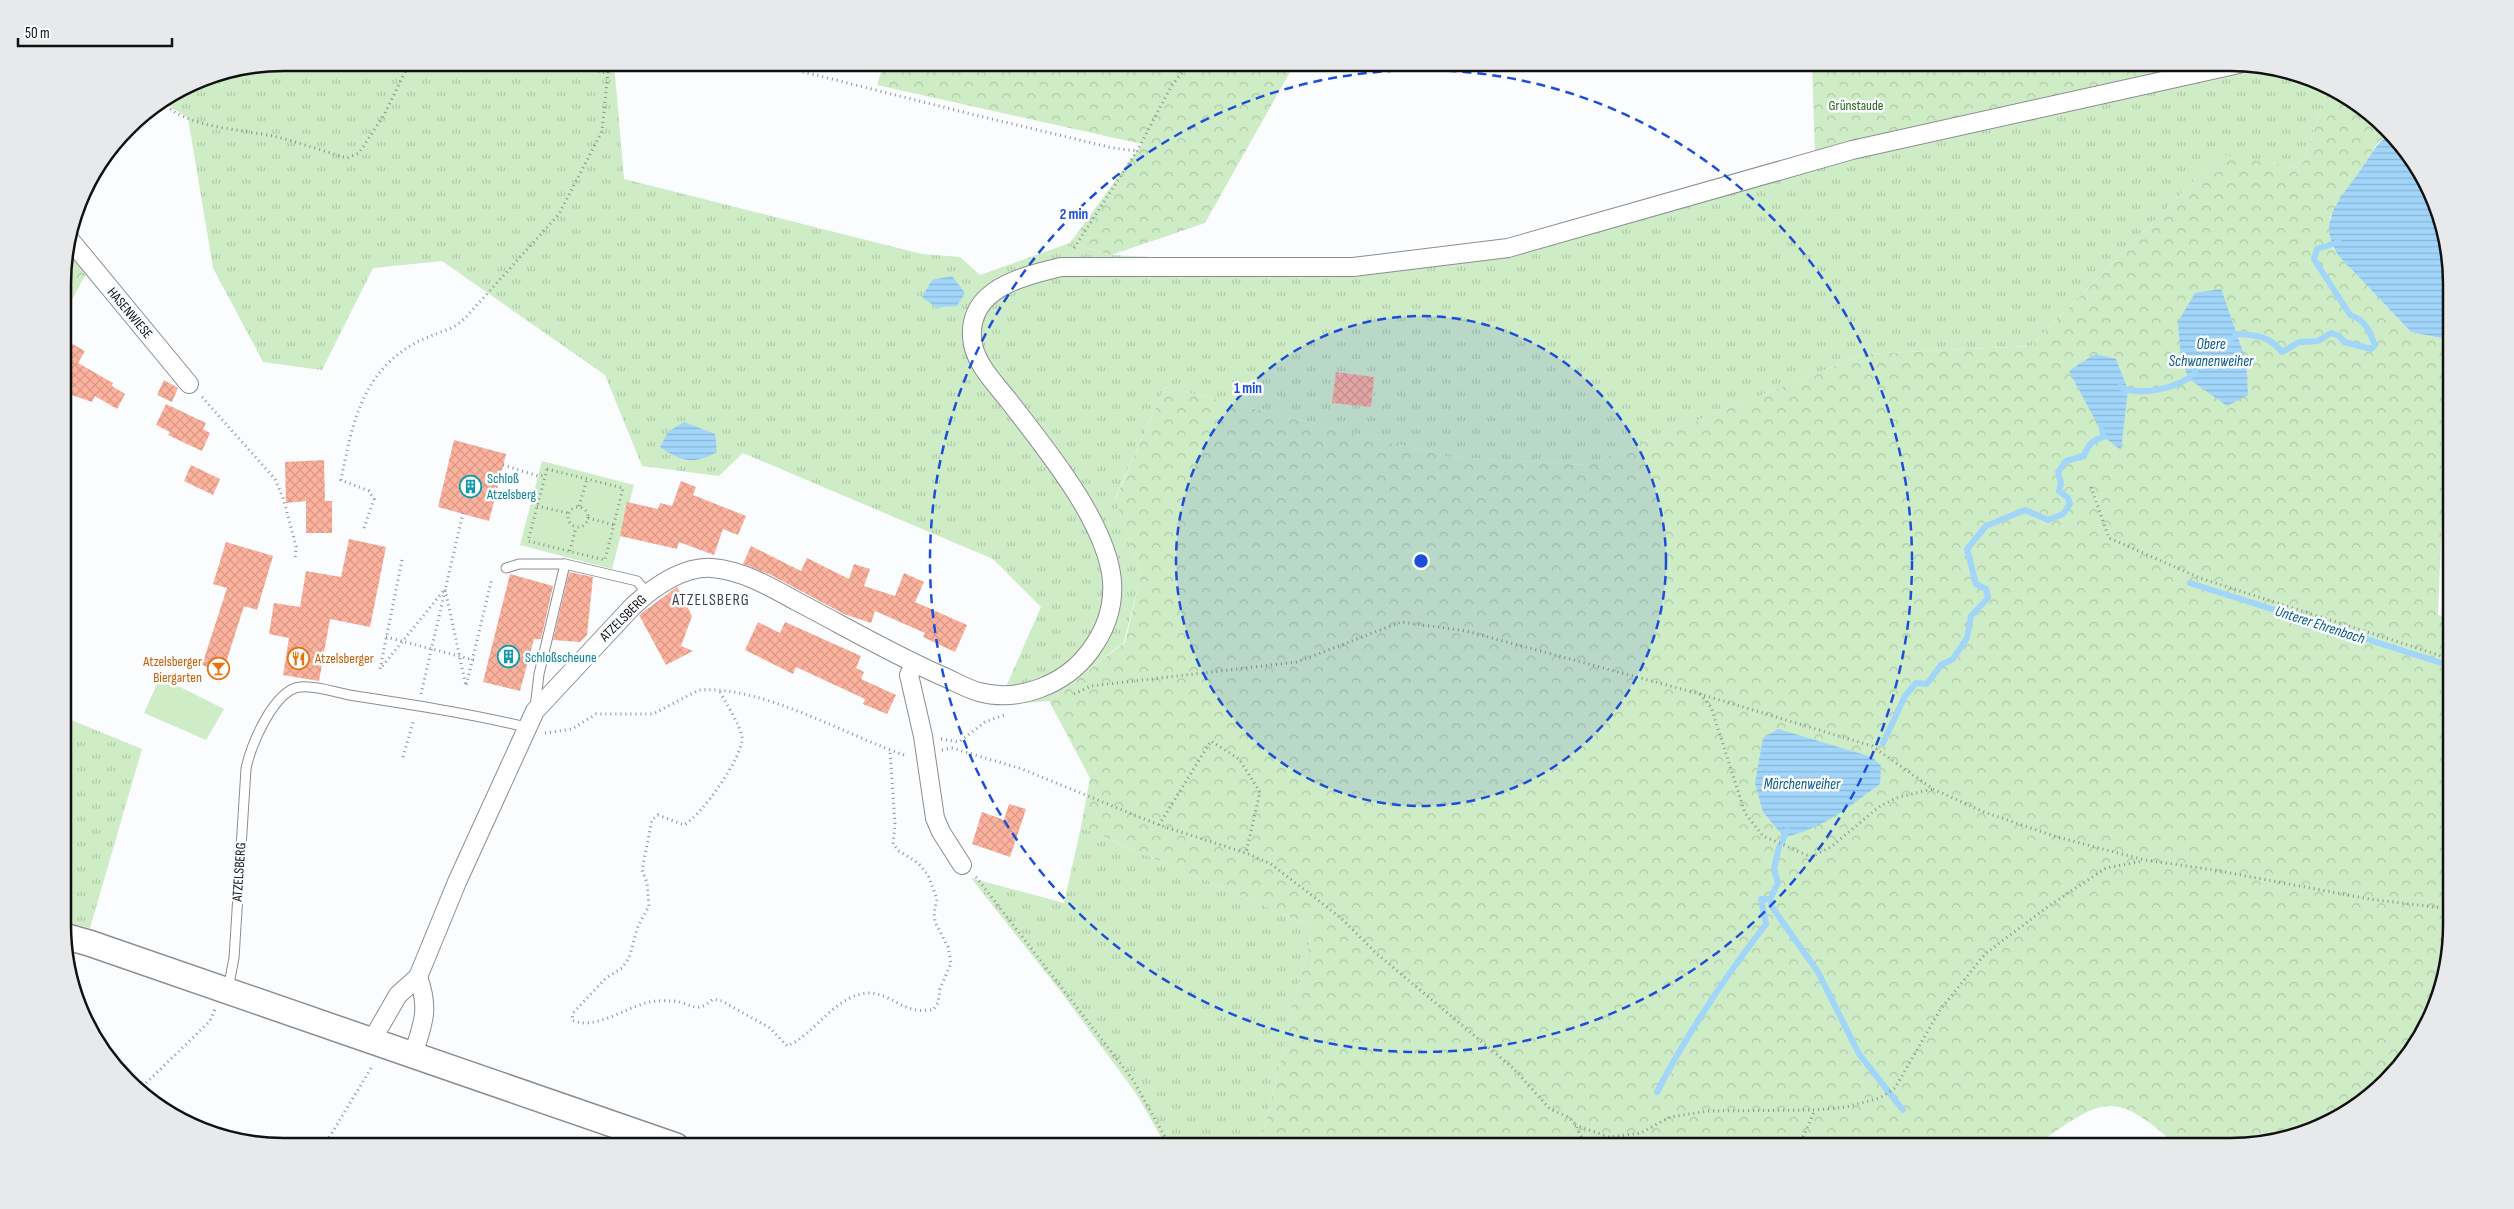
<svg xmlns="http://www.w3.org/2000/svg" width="2514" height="1209" viewBox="0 0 2514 1209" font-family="'Sofia Sans Condensed',sans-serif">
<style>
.grass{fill:url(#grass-tufts)}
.forest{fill:url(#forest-crowns);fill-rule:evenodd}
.park{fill:#ceecc6}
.water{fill:url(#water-rules)}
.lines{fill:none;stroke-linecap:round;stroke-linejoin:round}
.stream{stroke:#a1d5fa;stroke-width:6}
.building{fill:url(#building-cross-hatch)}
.lane-casing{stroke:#8b8e91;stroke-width:11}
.street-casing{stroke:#8b8e91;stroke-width:20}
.secondary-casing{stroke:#8b8e91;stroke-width:28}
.path{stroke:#8e8f90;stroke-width:3;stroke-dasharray:1 4;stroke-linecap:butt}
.lane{stroke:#fff;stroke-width:9}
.street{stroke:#fff;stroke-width:18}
.secondary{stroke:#fff;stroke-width:25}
.ring{fill:none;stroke:#1d4ed8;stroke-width:2.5;stroke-dasharray:9 6}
.labels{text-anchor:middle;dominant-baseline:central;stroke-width:5;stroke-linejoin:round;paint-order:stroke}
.park-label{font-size:14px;fill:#2c661a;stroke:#fafcfe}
.street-label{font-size:14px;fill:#111112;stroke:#fafcfe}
.culture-label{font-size:14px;fill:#0d838f;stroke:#fafcfe;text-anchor:start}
.food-label{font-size:14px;fill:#c56008;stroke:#fafcfe;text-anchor:start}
.water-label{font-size:15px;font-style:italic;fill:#055883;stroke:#fafcfe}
.quarter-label{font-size:16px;letter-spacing:1px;fill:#414346;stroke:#fafcfe}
.rim{fill:none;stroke:#111112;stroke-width:2.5}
.centre{fill:#1d4ed8;stroke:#fafcfe;stroke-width:2.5}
.ring-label{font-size:15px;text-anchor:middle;font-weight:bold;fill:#1d4ed8;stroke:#fafcfe;stroke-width:5;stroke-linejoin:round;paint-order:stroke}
</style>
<defs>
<pattern id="grass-tufts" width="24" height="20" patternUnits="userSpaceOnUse" patternTransform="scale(1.25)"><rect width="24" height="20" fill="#ceecc6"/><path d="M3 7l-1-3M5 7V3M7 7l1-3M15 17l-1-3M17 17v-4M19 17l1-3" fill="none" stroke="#b0c9a9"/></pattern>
<pattern id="forest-crowns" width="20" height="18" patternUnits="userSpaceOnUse" patternTransform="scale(1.25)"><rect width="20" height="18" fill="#ceecc6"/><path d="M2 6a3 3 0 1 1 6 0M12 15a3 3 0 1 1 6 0" fill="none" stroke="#b0c9a9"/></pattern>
<pattern id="water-rules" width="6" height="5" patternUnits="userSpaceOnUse" patternTransform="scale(1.25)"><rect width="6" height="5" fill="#a1d5fa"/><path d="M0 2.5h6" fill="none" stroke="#8ab6d5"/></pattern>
<pattern id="building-cross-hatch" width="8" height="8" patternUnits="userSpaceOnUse" patternTransform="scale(1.25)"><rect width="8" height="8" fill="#fdb29e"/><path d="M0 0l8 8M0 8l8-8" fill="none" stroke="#d89887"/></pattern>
</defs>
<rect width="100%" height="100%" fill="#fafcfe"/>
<g class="grass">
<path d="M 285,63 L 614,63 L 624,179 L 922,254 L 960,257 L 980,275 L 1070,243 L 1111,255 L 1353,267 L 1508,248 L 1815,155 L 2268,70 L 2315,80 L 2328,87 L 2301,168 L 2219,155 L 2031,346 L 1865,354 L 1586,465 L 1450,457 L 1165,387 L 1115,498 L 1141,575 L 1124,642 L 1049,701 L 998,705 L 1041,607 L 993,559 L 743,453 L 719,476 L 642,466 L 605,375 L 442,261 L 373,268 L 322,370 L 263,362 L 213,268 L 188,118 L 163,102 L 200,79 Z"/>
<path d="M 64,717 L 142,749 L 90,928 L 64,922 Z"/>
<path d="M 1081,827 L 1313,927 L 1260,1146 L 1166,1146 L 1139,1098 L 1124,1077 L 1058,988 L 971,878 L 1064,903 Z"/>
</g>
<g class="forest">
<path d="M 2229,62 L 2268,70 L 1815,155 L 1812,63 Z"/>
<path d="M 884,63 L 884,62 L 1295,63 L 1205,223 L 1111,255 L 1070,243 L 1142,144 L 877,85 Z"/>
<path d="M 2328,87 L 2365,109 L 2390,134 L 2379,141 L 2330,217 L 2331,245 L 2338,255 L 2411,332 L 2450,340 L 2450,390 L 2447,392 L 2438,615 L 2451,618 L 2451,925 L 2434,1010 L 2405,1060 L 2353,1109 L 2301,1135 L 2244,1146 L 2177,1146 C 2111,1085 2101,1101 2034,1146 L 1260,1146 L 1313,927 L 1081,827 L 1090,778 L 1049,701 L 1125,642 L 1141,575 L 1115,499 L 1165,387 L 1450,457 L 1586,465 L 1865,354 L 2031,346 L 2220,154 L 2301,168 ZM 2237,334 L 2246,360 L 2247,395 Z"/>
<path d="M 73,234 L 93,261 L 63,316 L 63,270 Z"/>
</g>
<g class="park">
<path d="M 542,461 L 634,485 L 612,569 L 520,545 Z"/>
<path d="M 160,677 L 224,709 L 206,740 L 144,713 Z"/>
</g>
<g class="water">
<path d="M 2390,134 C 2422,166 2443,211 2450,256 C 2453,282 2450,312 2450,340 L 2411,332 L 2338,255 C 2315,220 2343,197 2361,169 C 2371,155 2376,143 2390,134 Z"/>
<path d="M 952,276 L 965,293 L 957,306 L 936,307 L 922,297 L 932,280 Z"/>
<path d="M 2221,289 L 2246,360 L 2248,395 L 2227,406 L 2189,379 L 2181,360 L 2178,322 L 2195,293 Z"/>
<path d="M 2095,354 L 2116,359 L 2128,390 L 2121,450 L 2104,437 L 2069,371 Z"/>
<path d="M 684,422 L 715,434 L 717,452 C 693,465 682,462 660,447 L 668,432 Z"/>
<path d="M 1778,729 L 1872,757 L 1881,766 L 1880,784 C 1850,806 1821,830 1784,837 L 1763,812 L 1755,783 L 1763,738 Z"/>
</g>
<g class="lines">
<g class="stream">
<path d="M 2230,340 L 2237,334 C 2257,335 2269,336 2282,352 L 2299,342 L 2318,341 L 2331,333 L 2339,336 L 2344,342 L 2371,349 L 2375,345 C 2369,331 2366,320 2350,315 L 2314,259 L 2317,249 L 2339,242"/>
<path d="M 2120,387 C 2141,397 2179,388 2195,373"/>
<path d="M 2190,583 L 2451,666"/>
<path d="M 1883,743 L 1905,696 L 1916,683 L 1927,684 L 1941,665 L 1953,659 L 1967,638 L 1971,616 L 1988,598 L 1986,589 L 1976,584 L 1967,549 L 1986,526 L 2025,510 L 2048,520 L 2063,514 L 2070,504 L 2068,498 L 2059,491 L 2061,483 L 2058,472 L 2066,461 L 2084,456 C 2087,446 2093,439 2104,437 L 2102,430"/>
<path d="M 1782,842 L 1787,831"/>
<path d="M 1779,847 L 1774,869 L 1778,883 L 1770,899 L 1772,907 L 1818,972 L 1859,1054 L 1903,1110"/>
<path d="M 1657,1092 C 1688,1032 1725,977 1766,924 L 1761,899 L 1770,899"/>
</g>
</g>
<g class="building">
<path d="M 63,339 L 85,351 L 78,363 L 113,383 L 112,386 L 125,394 L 117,409 L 95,396 L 92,402 L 69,394 L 73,388 L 66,384 L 63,389 Z"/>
<path d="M 1336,372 L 1374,377 L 1371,407 L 1332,403 Z"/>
<path d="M 164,380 L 178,388 L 172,402 L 157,395 Z"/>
<path d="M 166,404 L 206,423 L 203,429 L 210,433 L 202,451 L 168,435 L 170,432 L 156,425 Z"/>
<path d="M 454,440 L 506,454 L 489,521 L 438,507 Z"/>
<path d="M 324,460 L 325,501 L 332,501 L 332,533 L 306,533 L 306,501 L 286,503 L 285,462 Z"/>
<path d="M 191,465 L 220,479 L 213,495 L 184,481 Z"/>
<path d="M 681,481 L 696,487 L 693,495 L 746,516 L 738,535 L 723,529 L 714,555 L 679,542 L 677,549 L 620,536 L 627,502 L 658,509 L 660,503 L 672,506 Z"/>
<path d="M 349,539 L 386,547 L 370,627 L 330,619 L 319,681 L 283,675 L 289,638 L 269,634 L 274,603 L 300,607 L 306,571 L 341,577 Z"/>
<path d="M 226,542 L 273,556 L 257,610 L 244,606 L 223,672 L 202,665 L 227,588 L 213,584 Z"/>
<path d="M 751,546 L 801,571 L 807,558 L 849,579 L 854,564 L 870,569 L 864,586 L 895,596 L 904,573 L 924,582 L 915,602 L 967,625 L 955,652 L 923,637 L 925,633 L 875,611 L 871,623 L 844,614 L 771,575 L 743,564 Z"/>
<path d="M 569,572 L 593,577 L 587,635 L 580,642 L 553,640 Z"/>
<path d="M 510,574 L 553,586 L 541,639 L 534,639 L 520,691 L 483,682 Z"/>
<path d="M 677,587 L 692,616 L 681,646 L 693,651 L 666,665 L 639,615 Z"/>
<path d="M 758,622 L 780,633 L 785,622 L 861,656 L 856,668 L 864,672 L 861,679 L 896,695 L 887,714 L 863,704 L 865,699 L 796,667 L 793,674 L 745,650 Z"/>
<path d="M 1009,804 L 1026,809 L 1010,857 L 972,844 L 982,812 L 1004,820 Z"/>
</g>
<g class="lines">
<defs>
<g id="lane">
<path d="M 506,568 L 519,564 L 565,564 L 637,581 L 647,593"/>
<path d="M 535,708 L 539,674 L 565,564"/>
<path d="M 228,989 L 234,958 L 246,769 C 250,746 274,690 300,687 C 312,685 337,692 349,695 C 408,704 467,713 526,727"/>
</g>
<g id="street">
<path d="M 71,241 L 189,384"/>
<path d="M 914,664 L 909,675 L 923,736 L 935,818 L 941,832 L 962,865"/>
<path d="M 372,1040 L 398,995 L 418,977 L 457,882 L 535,711 L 633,606 C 654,587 683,566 712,568 C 741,570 771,587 796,601 C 844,626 892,654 942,676 C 954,681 967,689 979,692 C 1019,703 1066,684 1090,651 C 1105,631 1114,607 1112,581 C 1107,522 1045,448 1009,401 C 995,383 973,362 972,337 C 969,288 1024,276 1061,267 L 1353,267 L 1508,248 L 1852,150 L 2239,64"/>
<path d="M 413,1055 C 423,1023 430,1010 418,977"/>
</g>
<path id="secondary" d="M 64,936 L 89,943 L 676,1146"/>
</defs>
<use href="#lane" class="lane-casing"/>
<use href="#street" class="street-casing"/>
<use href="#secondary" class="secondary-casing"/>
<g class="path">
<path d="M 544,62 L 608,73"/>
<path d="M 764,62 L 971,114 L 1113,148 L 1137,151"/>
<path d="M 163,102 C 185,128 241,129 273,136 C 298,142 323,151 347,158 L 359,153 L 384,115 L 410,62"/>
<path d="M 1074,248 L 1137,151 L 1172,85 L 1191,62"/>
<path d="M 202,397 L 275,479 L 283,498 L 296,546 L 295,560"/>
<path d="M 503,465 L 538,476 L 545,475"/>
<path d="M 547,469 L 623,488 L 605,560 L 528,541 Z"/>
<path d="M 2091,487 L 2109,538 L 2200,578 L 2451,659"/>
<path d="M 537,506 L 568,513"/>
<path d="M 579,506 L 587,479"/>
<circle cx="578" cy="517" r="10"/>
<path d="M 588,518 L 614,525"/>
<path d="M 364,528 L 374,499 L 369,491 L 341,480 C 351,430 360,378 407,348 C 420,339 434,335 449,329 C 455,327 462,321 467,316 L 559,214 L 602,131 L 609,62"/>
<path d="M 570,551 L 576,527"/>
<path d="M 402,560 L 380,669 L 445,589 L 466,686 L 492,578"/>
<path d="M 386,637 L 474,660"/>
<path d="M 720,692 C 726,703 740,725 742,737 C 744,756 701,816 684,825 L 658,815 L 652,820 L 642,870 L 647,883 L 649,906 L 638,926 L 629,958 L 622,968 L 606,978 L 573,1013 L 572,1020 C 594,1031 625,1008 646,1003 C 655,1000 665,1001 674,1001 C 692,1003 696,1015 713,999 L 722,1001 L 770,1028 L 787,1046 C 815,1035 836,993 870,993 C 888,994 901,1008 917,1010 C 922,1011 928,1010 933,1010 L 938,1003 L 940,989 L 951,963 L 948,947 L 935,922 L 934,912 L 937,899 L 928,875 L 918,863 L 899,851 L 893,844 L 895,824 L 890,751"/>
<path d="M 421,694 L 463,513"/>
<path d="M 1074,694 L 1091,686 L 1297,662 L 1401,622 L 1466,631 L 1700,694 L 1872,746 L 1933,789 L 1984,812 L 2057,837 L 2145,860 L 2214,870 L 2369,899 L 2451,909"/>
<path d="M 1700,694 L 1711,707 L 1745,813 L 1763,836 L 1811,857 L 1831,847 L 1880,806 L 1899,797 L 1933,789"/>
<path d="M 545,733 L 572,729 L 596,714 L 653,714 L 699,690 C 762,685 847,736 907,756"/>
<path d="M 941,739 L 959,742 L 985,722 L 1004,715"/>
<path d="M 942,750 L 952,748 L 1022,769 L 1159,825 L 1246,853 L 1271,864 L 1341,918 L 1376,953 L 1513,1068 L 1550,1109 L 1568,1117 L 1575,1124 L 1586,1146"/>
<path d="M 403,757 L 414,719"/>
<path d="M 1159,825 L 1211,741 L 1239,759 L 1260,792 L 1246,853"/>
<path d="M 976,877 L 1133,1080 L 1170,1146"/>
<path d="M 139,1090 L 210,1021 L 215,1009"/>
<path d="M 1575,1125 L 1609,1137 L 1641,1133 L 1670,1117 L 1708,1111 L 1815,1110 L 1846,1107 L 1880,1098 L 1895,1088 L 1940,1010 L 1985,954 L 2050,905 L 2106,868 L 2143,861"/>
<path d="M 324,1146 L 373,1065"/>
<path d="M 1799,1146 L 1815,1110"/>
</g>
<use href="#lane" class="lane"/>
<use href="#street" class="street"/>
<use href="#secondary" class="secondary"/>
</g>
<circle cx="1421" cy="561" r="245" fill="#1d4ed8" fill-opacity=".12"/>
<g class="ring">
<circle cx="1421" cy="561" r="245"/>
<circle cx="1421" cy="561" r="491"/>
</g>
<defs>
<symbol id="building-ring" viewBox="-11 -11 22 22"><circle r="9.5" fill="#fafcfe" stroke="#0f9aa8" stroke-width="1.5"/><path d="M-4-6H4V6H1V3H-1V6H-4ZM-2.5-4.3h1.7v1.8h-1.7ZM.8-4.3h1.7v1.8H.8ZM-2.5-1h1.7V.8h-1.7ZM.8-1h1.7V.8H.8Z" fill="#0f9aa8"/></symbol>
<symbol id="restaurant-ring" viewBox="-11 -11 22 22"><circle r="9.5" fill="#fafcfe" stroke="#e8710a" stroke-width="1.5"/><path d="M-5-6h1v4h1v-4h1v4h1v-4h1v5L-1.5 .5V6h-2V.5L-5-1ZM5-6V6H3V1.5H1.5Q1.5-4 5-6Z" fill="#e8710a"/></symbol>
<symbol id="bar-ring" viewBox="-11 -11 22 22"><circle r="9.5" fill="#fafcfe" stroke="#e8710a" stroke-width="1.5"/><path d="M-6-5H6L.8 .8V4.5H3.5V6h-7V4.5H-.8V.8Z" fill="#e8710a"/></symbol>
</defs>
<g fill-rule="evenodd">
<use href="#building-ring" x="458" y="474" width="25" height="25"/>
<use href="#building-ring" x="496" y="644" width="25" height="25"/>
<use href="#restaurant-ring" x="286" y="646" width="25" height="25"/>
<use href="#bar-ring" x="206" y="656" width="25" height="25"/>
</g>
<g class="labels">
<g class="park-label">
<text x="1856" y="105">Grünstaude</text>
</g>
<g class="street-label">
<text transform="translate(130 313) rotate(50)">HASENWIESE</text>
<text transform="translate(623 618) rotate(-45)">ATZELSBERG</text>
<text transform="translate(239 872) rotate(-86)">ATZELSBERG</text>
</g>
<g class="culture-label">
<text x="487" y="478">Schloß<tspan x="487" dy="16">Atzelsberg</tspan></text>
<text x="525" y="657">Schloßscheune</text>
</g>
<g class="food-label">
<text x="315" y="658">Atzelsberger</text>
<text x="202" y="661" text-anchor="end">Atzelsberger<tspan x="202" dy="16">Biergarten</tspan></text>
</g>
<g class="water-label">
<text x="2211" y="344">Obere<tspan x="2211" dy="17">Schwanenweiher</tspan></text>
<text transform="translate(2320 625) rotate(18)">Unterer Ehrenbach</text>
<text x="1802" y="784">Märchenweiher</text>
</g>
<g class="quarter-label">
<text x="711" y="600">ATZELSBERG</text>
</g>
</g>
<path d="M0 0H2514V1209H0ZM284 71H2230A213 213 0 0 1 2443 284V925A213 213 0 0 1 2230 1138H284A213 213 0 0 1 71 925V284A213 213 0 0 1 284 71Z" fill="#e7e9eb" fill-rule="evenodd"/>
<path class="rim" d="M284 71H2230A213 213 0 0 1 2443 284V925A213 213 0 0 1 2230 1138H284A213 213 0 0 1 71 925V284A213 213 0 0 1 284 71Z"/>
<circle cx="1421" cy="561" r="8" class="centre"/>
<g class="ring-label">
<text x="1074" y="219">2 min</text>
<text x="1248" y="393">1 min</text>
</g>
<path d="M18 38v8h154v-8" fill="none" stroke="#111112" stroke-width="2.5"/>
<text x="25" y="38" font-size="15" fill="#111112" stroke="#fafcfe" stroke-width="4" paint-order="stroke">50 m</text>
</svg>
